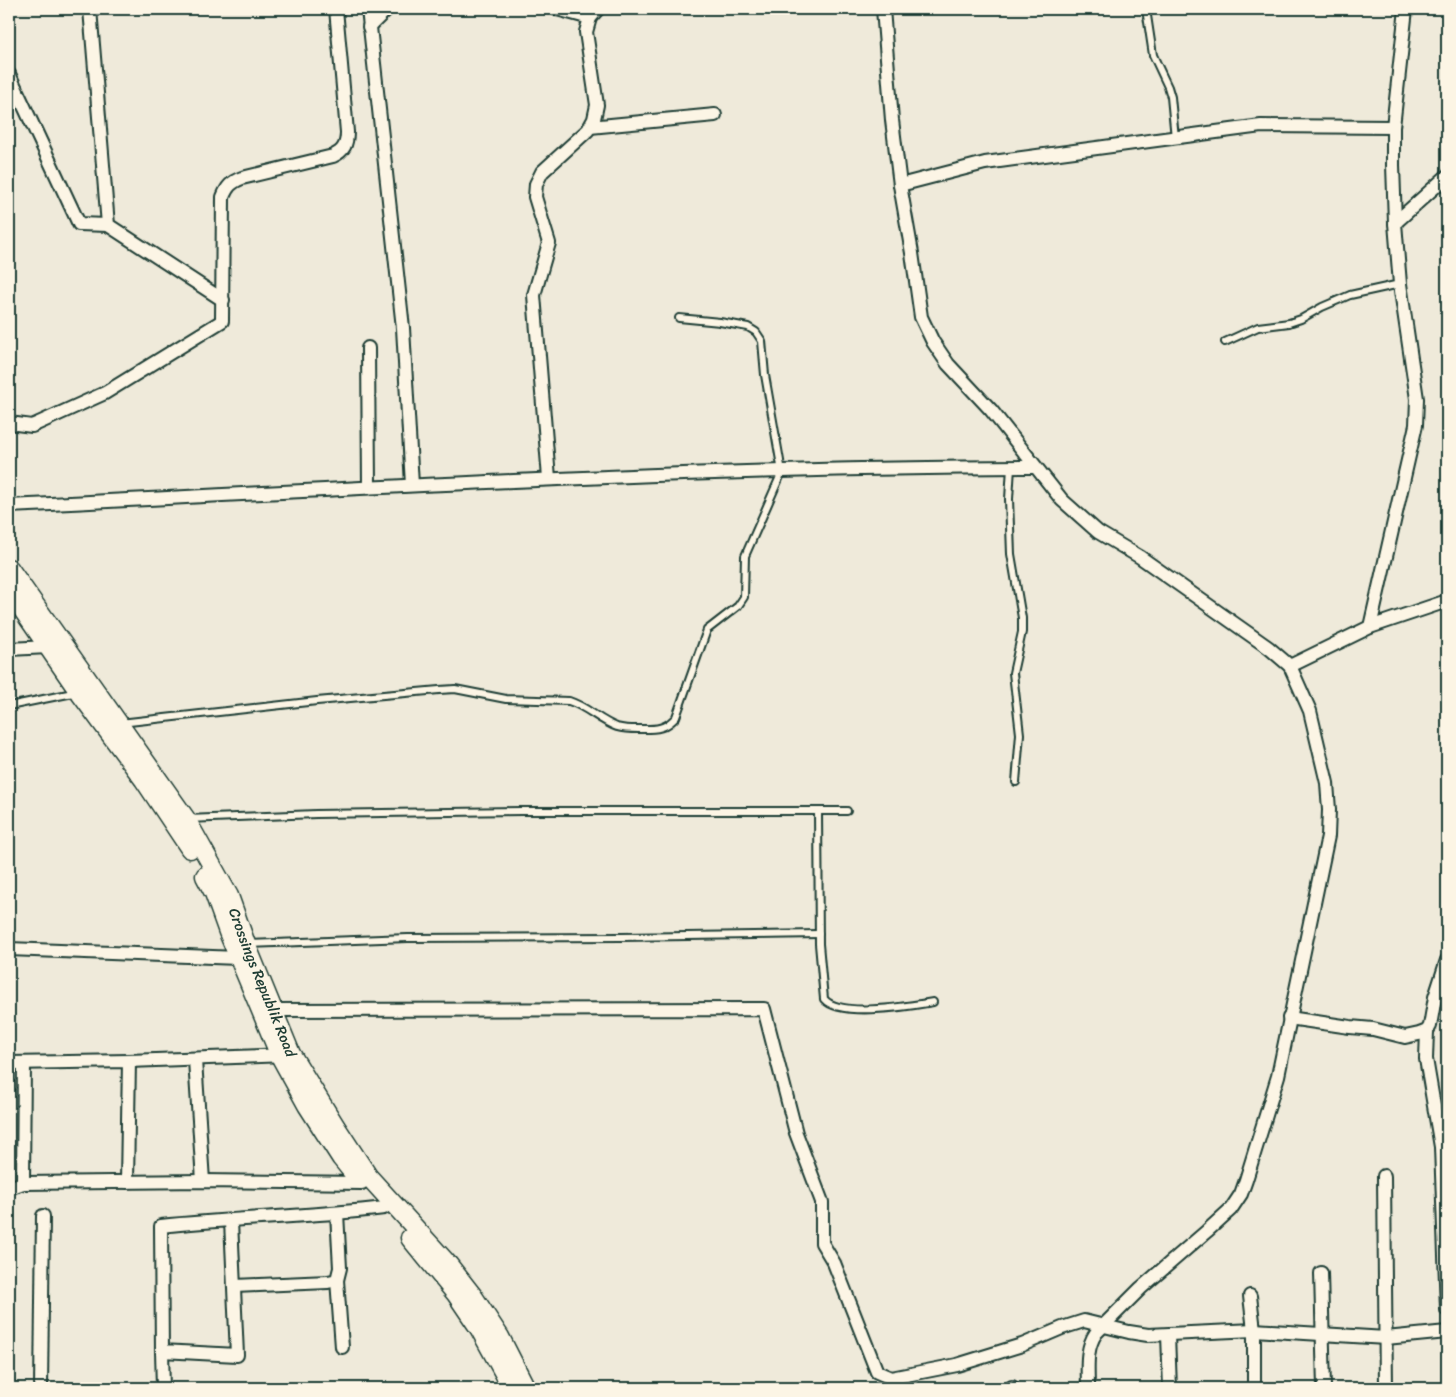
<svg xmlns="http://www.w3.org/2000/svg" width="1456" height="1397" viewBox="0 0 1456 1397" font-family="Sriracha,sans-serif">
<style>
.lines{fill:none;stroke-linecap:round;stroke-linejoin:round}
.lane-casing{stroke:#1f3d34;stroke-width:10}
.street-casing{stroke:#1f3d34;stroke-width:16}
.secondary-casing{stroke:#1f3d34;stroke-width:21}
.lane{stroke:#fcf5e5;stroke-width:6}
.street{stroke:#fcf5e5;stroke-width:12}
.secondary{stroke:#fcf5e5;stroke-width:18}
.labels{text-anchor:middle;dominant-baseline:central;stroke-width:4;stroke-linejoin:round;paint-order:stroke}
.street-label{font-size:15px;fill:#1f3d34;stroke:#fcf5e5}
</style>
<rect width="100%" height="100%" fill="#efeada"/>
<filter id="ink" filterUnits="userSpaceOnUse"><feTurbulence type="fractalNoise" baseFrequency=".02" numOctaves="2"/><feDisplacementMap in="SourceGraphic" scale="10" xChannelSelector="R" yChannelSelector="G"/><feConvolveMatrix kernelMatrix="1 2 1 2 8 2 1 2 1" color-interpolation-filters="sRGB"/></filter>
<g filter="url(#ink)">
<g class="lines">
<defs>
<g id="lane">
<path d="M 1146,9 L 1153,55 L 1168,87 L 1171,97 L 1175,138"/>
<path d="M 1225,342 L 1258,327 L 1289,323 L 1301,319 L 1322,307 L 1350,295 L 1400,284"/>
<path d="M 1011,467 L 1009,499 L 1011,554 L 1022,618 L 1022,632 L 1013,673 L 1020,734 L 1016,782"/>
<path d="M 9,706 L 78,692"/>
<path d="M 120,723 L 317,701 L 439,690 L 455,689 L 506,699 L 569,701 C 586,706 600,721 617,727 C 627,730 638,729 649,729 C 661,729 668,726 676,717 L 707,630 L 738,606 L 744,597 L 745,556 L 782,472 L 765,375 L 762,341 L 756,332 L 748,327 L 720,322 L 679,318"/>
<path d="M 818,811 L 819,944 L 824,999 C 840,1018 910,1006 933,1002"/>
<path d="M 187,819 L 316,814 L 521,811 L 847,811"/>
<path d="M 248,944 L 408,938 L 622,937 L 819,934"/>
</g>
<g id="street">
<path d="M 90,9 L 108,225 L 223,300"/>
<path d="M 368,9 L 403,328 L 412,485"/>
<path d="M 557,9 L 590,18"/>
<path d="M 883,9 L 892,120 L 900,185 L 912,253 L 921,317 L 933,342 L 948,364 L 991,410 L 1062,500 L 1098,532 L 1140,557 L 1269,648 L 1290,666 L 1310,711 L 1327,783 L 1329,810 L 1328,836 L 1278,1076 L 1246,1180 L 1241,1194 L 1231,1209 L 1207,1231 L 1141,1288 L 1096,1333 C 1085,1349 1088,1369 1088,1388"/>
<path d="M 1446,9 L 1447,10"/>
<path d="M 369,27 L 387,9"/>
<path d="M 9,74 L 79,224 L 108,225"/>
<path d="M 590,127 L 715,115"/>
<path d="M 900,185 L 985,163 L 1261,126 L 1393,127"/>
<path d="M 1395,223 L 1447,176"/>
<path d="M 368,348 L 369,487"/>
<path d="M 9,423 L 32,426 L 105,393 L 222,321 L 223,197 C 227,187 231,182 242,178 L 333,156 C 344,151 347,144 347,132 L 336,9"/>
<path d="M 549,478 L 534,295 L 549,243 L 535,197 L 536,184 L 542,172 L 588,130 L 594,119 L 597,105 L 586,32 L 590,18 L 598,9"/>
<path d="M 9,506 C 351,489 692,468 1034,467"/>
<path d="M 1370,627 L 1416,425 L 1417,399 L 1400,284 L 1395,223 L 1393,165 L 1393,127 L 1406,9"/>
<path d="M 9,649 L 48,647"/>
<path d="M 1290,666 L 1370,627 L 1447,601"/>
<path d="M 9,949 L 238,958"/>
<path d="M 273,1010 L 764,1009 L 796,1133 L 822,1202 L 822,1243 L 834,1263 L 877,1372 L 891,1378 L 957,1365 L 1022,1345 L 1062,1328 L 1084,1321 L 1129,1332 L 1148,1335 L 1254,1330 L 1386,1338 L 1447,1332"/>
<path d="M 1289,1018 L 1350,1027 L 1373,1029 L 1405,1037 L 1419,1034 L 1427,1031 L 1430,1026 L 1435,997 L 1447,960"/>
<path d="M 1427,1031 L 1426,1059 L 1441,1147 L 1447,1310"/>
<path d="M 195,1060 L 203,1181"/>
<path d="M 129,1061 L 286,1055"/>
<path d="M 9,1063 L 129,1061 L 127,1182"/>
<path d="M 1384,1176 L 1386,1388"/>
<path d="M 23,1183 L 24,1063"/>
<path d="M 9,1188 L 23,1183 L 203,1181 L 362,1183"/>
<path d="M 231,1221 L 237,1355 L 162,1351 L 161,1226 C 235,1218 310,1217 384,1208"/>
<path d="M 1321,1273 L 1324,1388"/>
<path d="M 337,1280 L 342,1347"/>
<path d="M 235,1286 L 328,1282 L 337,1280 L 340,1268 L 337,1213"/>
<path d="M 1250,1296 L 1254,1330 L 1254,1388"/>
<path d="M 1168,1335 L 1170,1388"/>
<path d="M 162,1351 L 163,1388"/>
<path d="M 1012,1387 L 1012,1388"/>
<path d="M 41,1388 L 43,1216"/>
</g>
<g id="secondary">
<path id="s1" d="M 9,568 L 186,819 L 229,896 L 246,944 L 291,1054 L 336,1127 L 368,1176 L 448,1264 L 473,1296 L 500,1337 L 526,1388"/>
<path d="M 9,590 L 79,692 L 144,780 L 190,849"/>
<path d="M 205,876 L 214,893 L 228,932 L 280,1056 L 307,1105 L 341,1158 L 358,1179"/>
<path d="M 410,1238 L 456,1294 L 479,1328 L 512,1388"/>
</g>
</defs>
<use href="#lane" class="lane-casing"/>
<use href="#street" class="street-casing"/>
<use href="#secondary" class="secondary-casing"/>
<use href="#lane" class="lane"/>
<use href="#street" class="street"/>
<use href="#secondary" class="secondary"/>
</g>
</g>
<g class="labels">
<g class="street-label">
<text stroke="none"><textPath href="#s1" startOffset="488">Crossings Republik Road</textPath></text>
</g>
</g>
<rect width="1456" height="1397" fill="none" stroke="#fcf5e5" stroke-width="30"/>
<rect x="15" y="15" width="1426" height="1367" fill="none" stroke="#1f3d34" stroke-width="2" filter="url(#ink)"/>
</svg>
